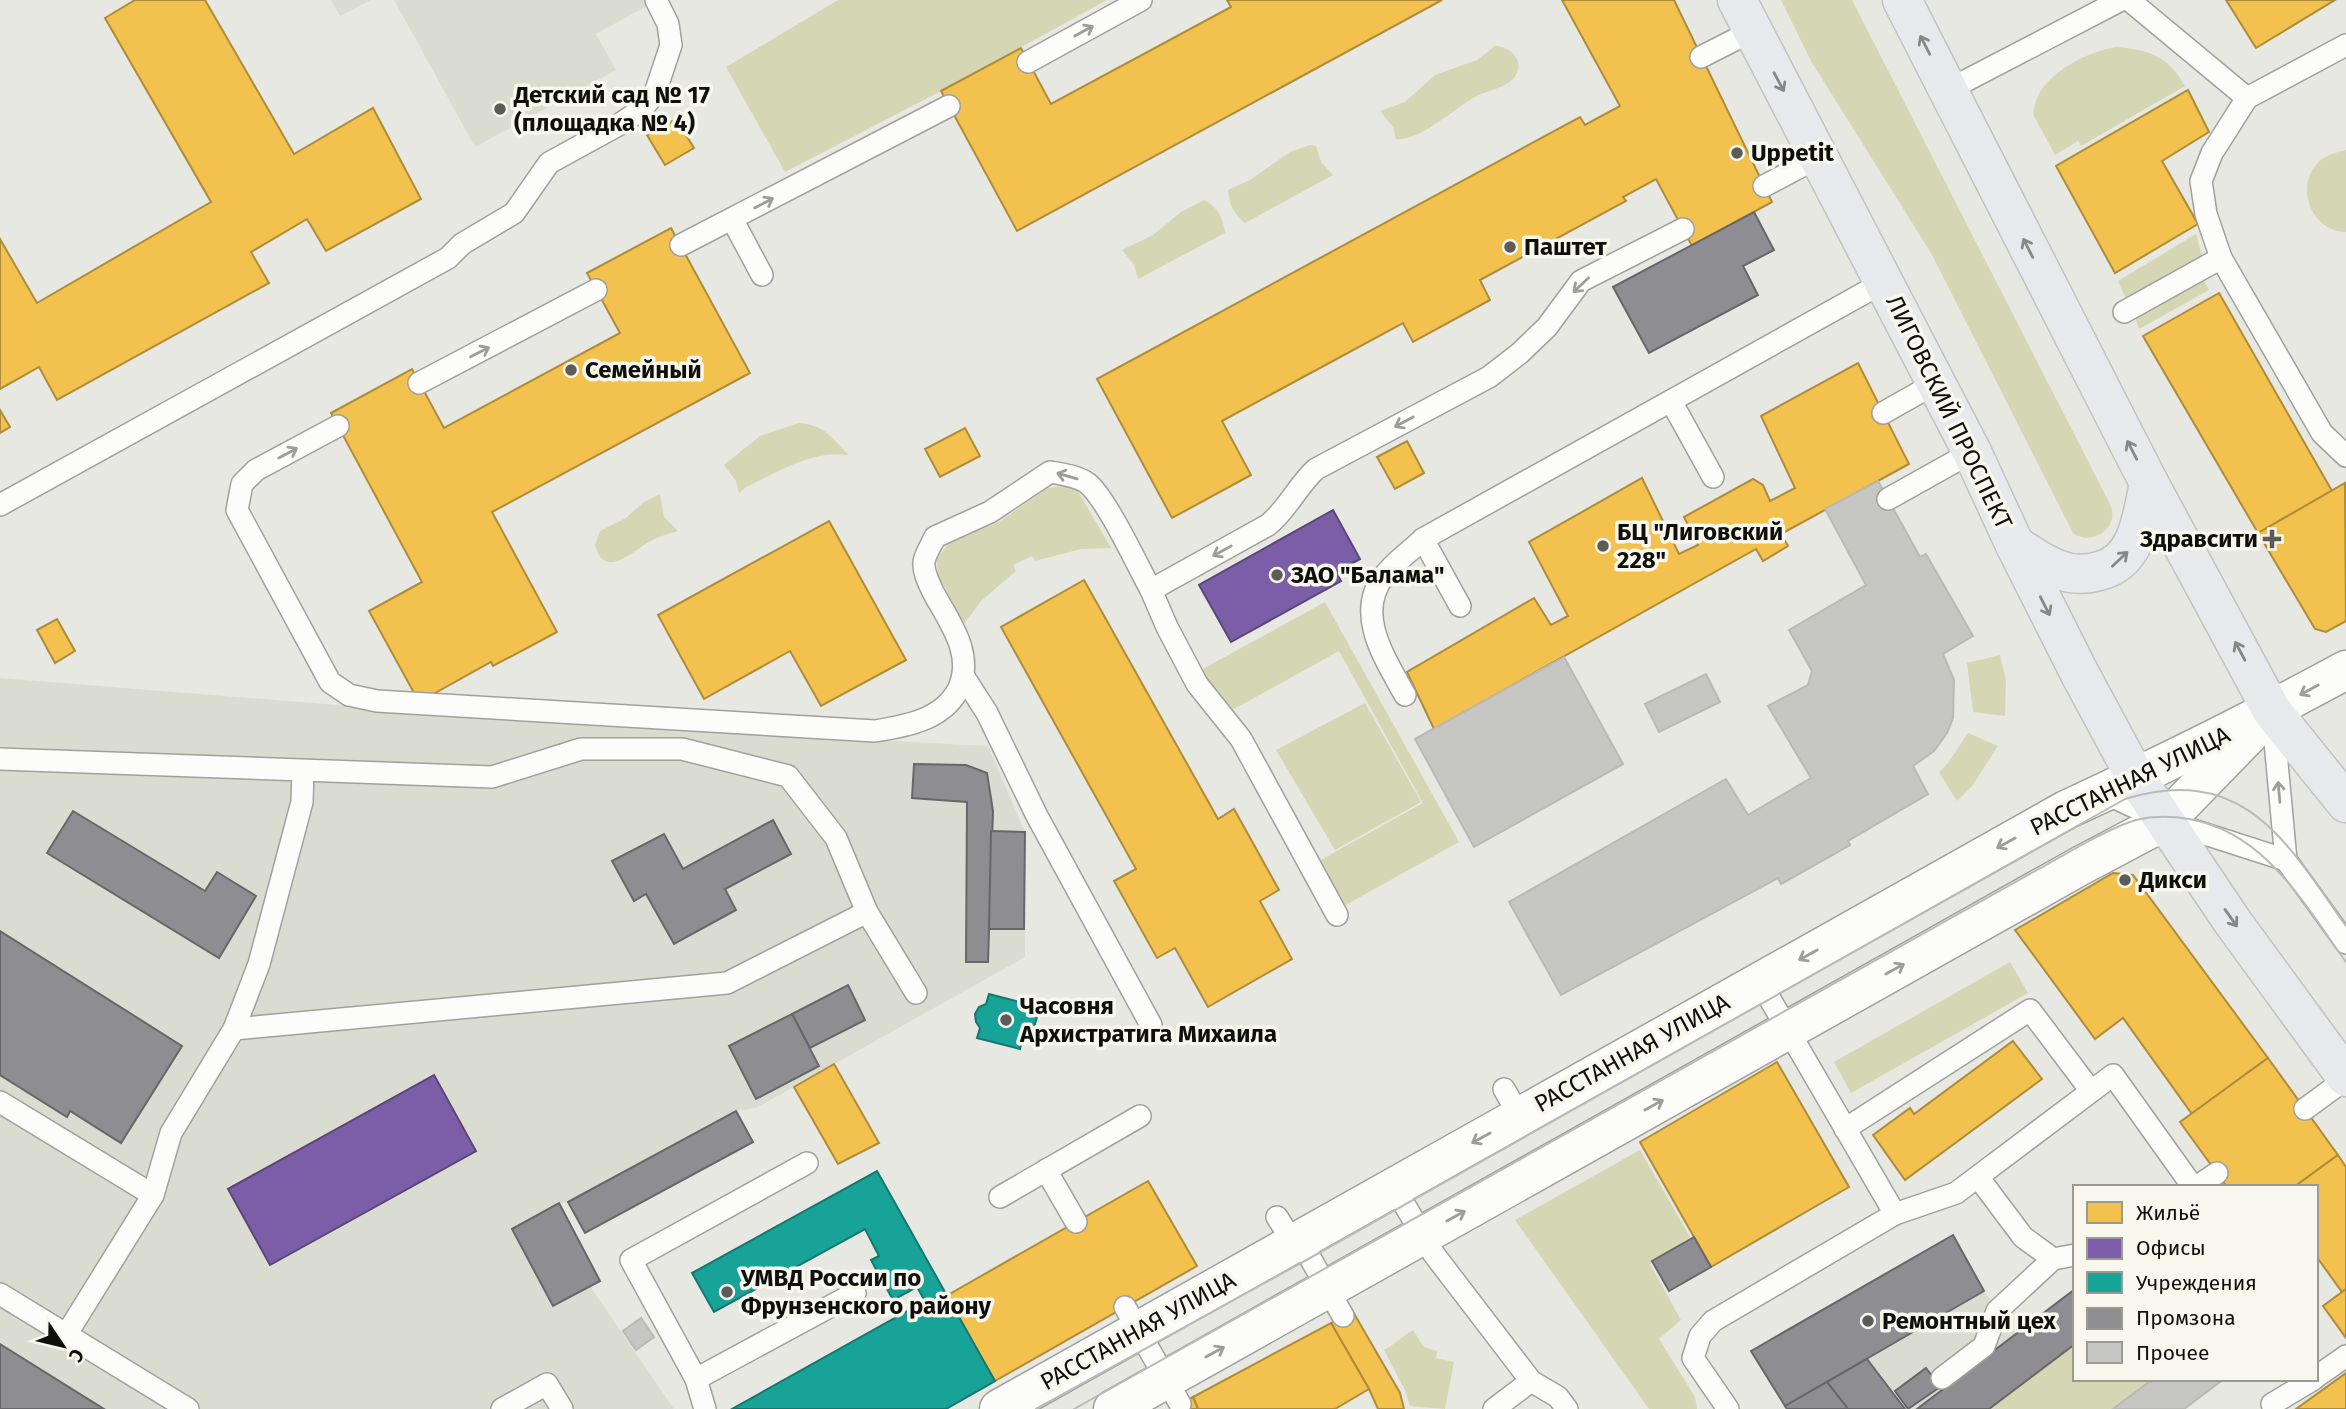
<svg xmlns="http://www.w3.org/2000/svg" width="2346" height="1409" viewBox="0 0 2346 1409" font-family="'Fira Sans',sans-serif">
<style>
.built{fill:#dbdcd1}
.green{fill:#d5d6b3}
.homes{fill:#f2c14e;stroke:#ae8c3a;stroke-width:2}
.offices{fill:#7b5ea7;stroke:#5b4678;stroke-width:2}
.public{fill:#17a398;stroke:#15776e;stroke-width:2}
.industry{fill:#8d8d92;stroke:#67676a;stroke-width:2}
.building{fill:#c6c7c2;stroke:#b9bab5;stroke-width:2}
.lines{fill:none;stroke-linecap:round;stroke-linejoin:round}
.service-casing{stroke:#a0a09c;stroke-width:24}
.minor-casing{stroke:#a0a09c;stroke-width:41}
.tertiary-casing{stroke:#a0a09c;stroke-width:41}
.primary-casing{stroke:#c2c2bf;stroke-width:41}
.service{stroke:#fcfcfb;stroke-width:21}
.minor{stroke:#fcfcfb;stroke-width:38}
.tertiary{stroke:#fcfcfb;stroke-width:38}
.primary{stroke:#e8e9ec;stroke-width:38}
.tram{stroke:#babab9;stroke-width:2}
.oneway{stroke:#9d9d9b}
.oneway2{stroke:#868787}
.poi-dot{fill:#5b5b57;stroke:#f7f7ed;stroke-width:2.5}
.labels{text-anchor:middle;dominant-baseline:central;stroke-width:7;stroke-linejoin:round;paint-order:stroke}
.poi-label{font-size:24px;font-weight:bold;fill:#0f0f0c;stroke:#f7f7ed;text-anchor:start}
.street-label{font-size:24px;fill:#0f0f0c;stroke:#f7f7ed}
</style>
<rect width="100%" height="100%" fill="#e8e8e2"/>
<g class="built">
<path d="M 331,0 L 371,0 L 340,16 Z"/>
<path d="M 394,0 L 658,0 L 596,34 L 616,70 L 475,147 Z"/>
<path d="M 0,678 L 538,721 L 988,746 L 1025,832 L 1025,957 L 756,1108 L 736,1111 L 568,1202 L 559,1204 L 600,1281 L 590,1286 L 674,1409 L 0,1409 Z"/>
<path d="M 1953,1235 L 1984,1291 L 2016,1334 L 1917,1409 L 1787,1409 L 1751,1351 Z"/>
</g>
<g class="green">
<path d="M 838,0 L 1107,0 L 941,91 L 785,172 L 726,67 Z"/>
<path d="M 1781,0 L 1852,0 L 2110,504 C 2121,528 2091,547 2073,533 L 1931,253 L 1811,61 Z"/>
<path d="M 1495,46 C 1512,46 1527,64 1513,79 C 1503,89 1485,91 1473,98 C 1454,109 1419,142 1396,139 L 1393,127 L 1380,111 L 1405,102 L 1435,75 L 1477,60 Z"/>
<path d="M 2116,47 C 2150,50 2168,56 2185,86 L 2081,146 L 2078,141 L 2055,155 L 2033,114 C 2034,109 2035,103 2037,98 C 2049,71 2089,51 2116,47 Z"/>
<path d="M 1310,145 L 1316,146 L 1321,162 L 1333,175 L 1245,223 C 1234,214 1229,205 1228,190 L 1250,180 L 1290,152 Z"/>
<path d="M 2346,150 L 2346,232 C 2313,232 2295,189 2316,165 C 2324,155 2334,153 2346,150 Z"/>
<path d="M 1204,200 C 1218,207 1223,218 1225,233 L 1138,279 L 1134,265 L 1122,250 L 1153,235 L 1181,212 Z"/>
<path d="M 2196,234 L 2202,256 L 2126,299 L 2118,281 Z"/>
<path d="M 2203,279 L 2209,290 L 2139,329 L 2135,317 Z"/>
<path d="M 799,423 C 826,425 831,438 849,455 C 811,450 779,472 746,487 L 739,493 L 736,481 L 724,465 L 760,436 Z"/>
<path d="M 1065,486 L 1078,491 L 1111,548 L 1081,549 L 1035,561 L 1032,556 L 1013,565 L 1016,571 L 981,601 L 964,624 L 938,575 L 937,559 L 949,543 L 999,522 L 1048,488 Z"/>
<path d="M 660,494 L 664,517 L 678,531 C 667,534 657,537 647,543 C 632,552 604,580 595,545 L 600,531 L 626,518 L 644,502 Z"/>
<path d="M 1325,602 L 1459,842 L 1342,907 L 1317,862 L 1423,803 L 1339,651 L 1225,714 L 1201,670 Z"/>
<path d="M 2000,655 L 2006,680 L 2005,716 L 1973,712 L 1967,663 Z"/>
<path d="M 1365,703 L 1421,802 L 1335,850 L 1276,750 Z"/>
<path d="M 1968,733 L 1998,746 L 1972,786 L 1957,801 L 1939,772 L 1948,763 Z"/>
<path d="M 2010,962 L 2028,993 L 1851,1093 L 1834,1062 Z"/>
<path d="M 1640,1150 L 1690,1237 L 1650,1264 L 1681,1320 L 1659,1339 L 1695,1397 L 1697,1409 L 1649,1409 L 1515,1220 Z"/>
<path d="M 2075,1289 L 2075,1379 L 2224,1379 L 2184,1409 L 1917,1409 Z"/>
<path d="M 1413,1330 L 1424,1347 L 1437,1351 L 1436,1358 L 1454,1362 L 1445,1409 L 1410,1406 L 1405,1390 L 1384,1350 C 1395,1344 1403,1336 1413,1330 Z"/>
</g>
<g class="homes">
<path d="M 135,0 L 205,0 L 294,154 L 373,108 L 421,199 L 326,251 L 307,219 L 251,252 L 269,283 L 57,400 L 39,367 L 0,389 L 0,239 L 37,303 L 211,202 L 105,18 Z"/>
<path d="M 1227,0 L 1442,0 L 1017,231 L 941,91 L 1021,48 L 1051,104 L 1231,7 Z"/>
<path d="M 1562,0 L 1674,0 L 1772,202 L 1692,246 L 1656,179 L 1623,197 L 1626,201 L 1480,280 L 1490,300 L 1413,342 L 1403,323 L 1222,421 L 1251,475 L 1172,518 L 1097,379 L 1580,117 L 1585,125 L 1620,106 Z"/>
<path d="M 2226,0 L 2335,0 L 2256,48 Z"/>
<path d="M 2188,90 L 2209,132 L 2162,161 L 2198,224 L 2115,273 L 2056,166 Z"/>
<path d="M 676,119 L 694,148 L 665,165 L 647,135 Z"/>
<path d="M 671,228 L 750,373 L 492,512 L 557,632 L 493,666 L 491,662 L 419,702 L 369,611 L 422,582 L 331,413 L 412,369 L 444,428 L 620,333 L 587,273 Z"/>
<path d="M 2219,293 L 2332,491 L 2258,533 L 2143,336 Z"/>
<path d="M 1858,363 L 1909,464 L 1781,534 L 1788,546 L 1763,561 L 1756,549 L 1434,729 L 1407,672 L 1534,598 L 1551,625 L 1568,616 L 1529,542 L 1642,478 L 1679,554 L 1698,545 L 1684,517 L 1753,479 L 1763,485 L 1770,501 L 1795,488 L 1761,416 Z"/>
<path d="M 0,410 L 10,427 L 0,433 Z"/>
<path d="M 965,428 L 980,456 L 940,477 L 925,449 Z"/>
<path d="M 1407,441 L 1424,473 L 1395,489 L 1377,457 Z"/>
<path d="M 2345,483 L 2346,621 L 2326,632 L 2315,629 L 2258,533 Z"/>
<path d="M 829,521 L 906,660 L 821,706 L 790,651 L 704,699 L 658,615 Z"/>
<path d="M 1084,580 L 1218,819 L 1234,809 L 1279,890 L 1260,901 L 1292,959 L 1208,1007 L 1175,948 L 1157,958 L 1114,881 L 1136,869 L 1001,627 Z"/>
<path d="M 57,619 L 75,651 L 55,663 L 37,630 Z"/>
<path d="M 2113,873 L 2133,875 L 2268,1058 L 2192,1114 L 2123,1018 L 2095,1039 L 2015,930 Z"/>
<path d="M 2013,1041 L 2042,1079 L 1905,1180 L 1873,1135 L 1910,1108 L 1914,1114 Z"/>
<path d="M 2268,1058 L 2338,1155 L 2294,1187 L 2227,1187 L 2180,1122 Z"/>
<path d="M 1777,1062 L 1849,1187 L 1711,1267 L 1640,1142 Z"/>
<path d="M 834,1064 L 879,1143 L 838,1164 L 794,1087 Z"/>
<path d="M 2338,1155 L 2346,1167 L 2346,1289 L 2342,1292 L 2316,1256 L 2316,1187 L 2294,1187 Z"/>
<path d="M 1148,1181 L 1197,1266 L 995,1381 L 946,1296 Z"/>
<path d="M 2346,1289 L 2346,1338 L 2323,1306 Z"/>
<path d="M 1352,1310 L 1400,1393 L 1404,1409 L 1378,1409 L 1369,1389 L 1331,1323 Z"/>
<path d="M 1331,1323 L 1369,1389 L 1335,1409 L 1198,1409 L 1193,1397 Z"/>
<path d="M 2346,1373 L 2346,1409 L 2296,1409 Z"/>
<path d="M 1193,1397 L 1198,1409 L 1172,1409 L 1180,1404 Z"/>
</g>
<g class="offices">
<path d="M 1333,510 L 1360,559 L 1336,572 L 1341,581 L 1231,642 L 1199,585 Z"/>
<path d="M 434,1075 L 476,1151 L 270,1265 L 228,1189 Z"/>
</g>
<g class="public">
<path d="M 989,994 L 1032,1005 L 1029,1015 L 1037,1017 L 1030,1041 L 1022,1039 L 1020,1049 L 977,1038 L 980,1028 L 976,1022 L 975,1014 L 979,1007 L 986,1004 Z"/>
<path d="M 877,1171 L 995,1381 L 946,1409 L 732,1409 L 925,1301 L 917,1287 L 893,1300 L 871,1260 L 879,1256 L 865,1229 L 714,1312 L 692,1273 Z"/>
</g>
<g class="industry">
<path d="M 1754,212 L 1774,250 L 1743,266 L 1758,295 L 1649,353 L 1613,287 Z"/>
<path d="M 914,764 L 966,765 L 987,773 L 993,811 L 988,962 L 966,962 L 967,802 L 912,798 Z"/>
<path d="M 73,811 L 205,891 L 217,872 L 256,896 L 219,958 L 47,853 Z"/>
<path d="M 773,820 L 791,854 L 725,889 L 736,910 L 674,944 L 646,894 L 634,901 L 612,861 L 664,834 L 683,869 Z"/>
<path d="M 991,831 L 1025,832 L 1024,929 L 989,929 Z"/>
<path d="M 0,931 L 182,1046 L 121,1143 L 70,1111 L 67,1117 L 0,1075 Z"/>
<path d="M 848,985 L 865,1020 L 810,1048 L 792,1014 Z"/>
<path d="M 792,1014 L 819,1066 L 756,1099 L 729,1046 Z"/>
<path d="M 736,1111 L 753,1142 L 585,1233 L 568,1202 Z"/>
<path d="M 559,1203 L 600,1281 L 553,1306 L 512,1229 Z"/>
<path d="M 1953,1235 L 1984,1291 L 1785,1406 L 1751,1351 Z"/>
<path d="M 1694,1237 L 1711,1267 L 1669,1291 L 1652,1261 Z"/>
<path d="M 2075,1289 L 2075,1344 L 1989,1409 L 1917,1409 Z"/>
<path d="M 0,1344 L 104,1409 L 0,1409 Z"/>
<path d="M 1867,1359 L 1905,1409 L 1848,1409 L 1827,1382 Z"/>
<path d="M 1926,1368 L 1940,1387 L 1908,1409 L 1895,1391 Z"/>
<path d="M 1827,1382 L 1848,1409 L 1787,1409 L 1785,1406 Z"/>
</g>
<g class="building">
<path d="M 1878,481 L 1920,557 L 1926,554 L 1973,636 L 1943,654 L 1954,680 L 1953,718 L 1947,733 L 1934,751 L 1913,766 L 1928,794 L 1848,841 L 1850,845 L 1781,884 L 1778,878 L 1769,883 L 1561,995 L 1509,902 L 1726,779 L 1748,815 L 1811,778 L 1768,706 L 1808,685 L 1812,671 L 1789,630 L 1866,585 L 1825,509 Z"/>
<path d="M 1564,657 L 1623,764 L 1474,847 L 1415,739 Z"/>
<path d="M 1706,674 L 1720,702 L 1659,732 L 1645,704 Z"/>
<path d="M 641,1318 L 654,1337 L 636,1350 L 623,1331 Z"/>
<path d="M 2153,1379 L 2224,1379 L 2184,1409 L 2113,1409 Z"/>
</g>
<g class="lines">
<defs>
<g id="service">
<path d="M 2129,0 L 2247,98 L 2346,45"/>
<path d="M 1701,57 L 1752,31"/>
<path d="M 1028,62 L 1141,0"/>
<path d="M 1948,90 L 2121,0"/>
<path d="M 2247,98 L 2212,153 L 2201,181 L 2206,214 L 2221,258 L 2322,433 L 2346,456"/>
<path d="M 1764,186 L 1819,157"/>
<path d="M 732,219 L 762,275"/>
<path d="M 681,245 L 949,106"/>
<path d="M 2124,312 L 2221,258"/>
<path d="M 419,383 L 596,290"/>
<path d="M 1671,401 L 1713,477"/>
<path d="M 1883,413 L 1936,383"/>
<path d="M 338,426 L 256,470 L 242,484 L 237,510 L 330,682 L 349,695 L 377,701 L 875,731 C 906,726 942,720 958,690 C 975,655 950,623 933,592 C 929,583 923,572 924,562 C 925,554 932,544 935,537 L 990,512 L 1050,472 C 1062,474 1077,476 1087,483 C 1106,497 1138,567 1151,590 L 1268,525 C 1288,509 1297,486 1316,469 L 1489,377 L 1520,353 L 1547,327 L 1581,281 L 1683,229"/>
<path d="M 1888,499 L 1972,452"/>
<path d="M 0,505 L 448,258 L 462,244 L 514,213 L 549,163 L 620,124 L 641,110 L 655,93 L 671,45 L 668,24 L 656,0"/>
<path d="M 1423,539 L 1460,606"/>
<path d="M 1151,590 L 1167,627 L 1197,684 L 1241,739 L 1337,915"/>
<path d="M 964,677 L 987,713 L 1037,816 L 1151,1025"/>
<path d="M 1405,695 C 1386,660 1354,614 1384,576 C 1394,562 1411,551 1423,539 L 1884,282"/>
<path d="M 2273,720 L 2286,860 L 2346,943"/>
<path d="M 0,759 L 492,777 L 581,749 L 682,749 L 788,776 L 836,838 L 867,912 L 916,993"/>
<path d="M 2104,793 L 2165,821 L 2286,860"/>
<path d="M 1760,982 L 1895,1214"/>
<path d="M 234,1029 L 259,964 L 302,802 L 303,771"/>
<path d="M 1504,1089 L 1520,1117"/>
<path d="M 0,1102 L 153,1195"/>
<path d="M 2305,1109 L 2346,1079"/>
<path d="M 1845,1129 L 2030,1010 L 2091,1091"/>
<path d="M 1046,1170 L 1076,1222"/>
<path d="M 1978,1177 L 2023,1237 L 2053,1259"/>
<path d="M 1394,1187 L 1433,1253 L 1531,1381 L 1494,1409"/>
<path d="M 2196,1187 L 2217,1173"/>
<path d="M 1000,1197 L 1140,1116"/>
<path d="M 1277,1217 L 1294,1244"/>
<path d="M 1300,1240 L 1343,1316"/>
<path d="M 0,1294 L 188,1409"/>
<path d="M 1125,1307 L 1180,1404"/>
<path d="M 66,1335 L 153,1195 L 171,1133 L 234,1029 L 727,983 L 867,912"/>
<path d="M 2316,1377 L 2346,1356"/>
<path d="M 1942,1378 L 1984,1346 L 1997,1311 L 2053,1259 L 2075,1255"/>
<path d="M 696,1379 L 855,1293"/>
<path d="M 1531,1381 L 1558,1397 L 1567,1409"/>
<path d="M 2272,1404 L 2314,1379"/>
<path d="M 502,1409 L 547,1384 L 562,1409"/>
<path d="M 705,1409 L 696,1379 L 631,1260 L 807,1163"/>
<path d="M 1728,1409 L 1693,1358 L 1700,1336 L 1713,1321 L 1895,1214 L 1956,1193 L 2113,1075 L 2193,1187"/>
</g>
<path id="minor" d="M 1113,1409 L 2080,866 L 2165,821 L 2271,712"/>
<path id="tertiary" d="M 999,1409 L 2066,810 C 2161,766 2254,720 2346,670"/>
<g id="primary">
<path d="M 1737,0 L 1936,383 L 1972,452 L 2015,545 L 2081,676 L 2136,778 L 2232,921 L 2346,1077"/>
<path d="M 1902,0 L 2149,483 L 2272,711 L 2346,803"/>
<path d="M 2015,545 C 2028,553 2042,564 2057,569 C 2071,575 2085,575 2099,571 C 2138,562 2142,516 2149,483"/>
</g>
</defs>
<use href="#service" class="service-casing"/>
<use href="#minor" class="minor-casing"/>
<use href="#tertiary" class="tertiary-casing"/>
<use href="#primary" class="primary-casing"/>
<use href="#service" class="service"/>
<use href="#minor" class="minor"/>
<use href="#tertiary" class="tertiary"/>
<use href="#primary" class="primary"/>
<g class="tram">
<path d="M 1036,1409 L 1310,1258 L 2125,799 C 2244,763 2286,841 2346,926"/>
<path d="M 1074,1409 L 2087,842 C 2102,834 2119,825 2136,820 C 2153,816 2171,816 2189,819 C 2265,832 2304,904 2346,962"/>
</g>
</g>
<defs><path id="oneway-shaft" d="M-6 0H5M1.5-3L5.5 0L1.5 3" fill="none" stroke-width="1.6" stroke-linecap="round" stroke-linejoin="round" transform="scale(1.75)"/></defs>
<g class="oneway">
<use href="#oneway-shaft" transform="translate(1084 31) rotate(-29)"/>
<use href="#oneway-shaft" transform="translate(764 203) rotate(-28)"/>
<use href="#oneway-shaft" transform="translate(1581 285) rotate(137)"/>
<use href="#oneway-shaft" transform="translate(480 352) rotate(-27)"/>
<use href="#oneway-shaft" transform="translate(1404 422) rotate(152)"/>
<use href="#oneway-shaft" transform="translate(288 453) rotate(-28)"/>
<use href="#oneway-shaft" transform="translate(1067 476) rotate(-164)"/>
<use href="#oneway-shaft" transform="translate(1222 551) rotate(151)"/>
<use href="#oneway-shaft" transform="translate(2309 690) rotate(151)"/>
<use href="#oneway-shaft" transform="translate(2279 792) rotate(-95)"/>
<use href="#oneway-shaft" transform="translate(2006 843) rotate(151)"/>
<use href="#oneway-shaft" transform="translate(1808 955) rotate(151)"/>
<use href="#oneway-shaft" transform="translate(1895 969) rotate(-29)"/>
<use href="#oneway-shaft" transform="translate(1654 1105) rotate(-29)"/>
<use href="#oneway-shaft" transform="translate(1481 1138) rotate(151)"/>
<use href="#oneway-shaft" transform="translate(1456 1216) rotate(-29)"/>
<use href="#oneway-shaft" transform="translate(1215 1352) rotate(-29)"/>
</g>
<g class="oneway2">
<use href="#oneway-shaft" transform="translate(1925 45) rotate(-117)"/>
<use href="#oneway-shaft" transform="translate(1779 82) rotate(62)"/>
<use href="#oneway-shaft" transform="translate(2028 248) rotate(-117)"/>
<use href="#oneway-shaft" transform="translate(2132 450) rotate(-117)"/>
<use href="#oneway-shaft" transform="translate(2120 559) rotate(-43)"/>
<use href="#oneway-shaft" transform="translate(2045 606) rotate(63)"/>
<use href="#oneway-shaft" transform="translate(2240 651) rotate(-118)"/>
<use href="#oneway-shaft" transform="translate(2231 918) rotate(55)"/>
</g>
<g class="poi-dot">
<circle cx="500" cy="109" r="7"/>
<circle cx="1737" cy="153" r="7"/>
<circle cx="1510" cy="247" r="7"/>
<circle cx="571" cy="370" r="7"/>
<path d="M2268.5 528.5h7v7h7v7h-7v7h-7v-7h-7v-7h7z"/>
<circle cx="1603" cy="546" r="7"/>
<circle cx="1277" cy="575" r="7"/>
<circle cx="2125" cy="880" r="7"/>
<circle cx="1006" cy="1020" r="7"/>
<circle cx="727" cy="1292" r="7"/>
<circle cx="1868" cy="1321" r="7"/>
</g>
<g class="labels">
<g class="poi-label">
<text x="514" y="95">Детский сад № 17<tspan x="514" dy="28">(площадка № 4)</tspan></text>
<text x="1751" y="153">Uppetit</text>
<text x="1524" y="247">Паштет</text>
<text x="585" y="370">Семейный</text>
<text x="1617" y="532">БЦ "Лиговский<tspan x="1617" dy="28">228"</tspan></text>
<text x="2258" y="539" text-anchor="end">Здравсити</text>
<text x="1291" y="575">ЗАО "Балама"</text>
<text x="2139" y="880">Дикси</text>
<text x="1020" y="1006">Часовня<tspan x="1020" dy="28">Архистратига Михаила</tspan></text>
<text x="741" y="1278">УМВД России по<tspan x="741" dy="28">Фрунзенского району</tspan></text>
<text x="1882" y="1321">Ремонтный цех</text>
</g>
<g class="street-label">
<text transform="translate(1949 412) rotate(64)">ЛИГОВСКИЙ ПРОСПЕКТ</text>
<text transform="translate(2130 781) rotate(-26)">РАССТАННАЯ УЛИЦА</text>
<text transform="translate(1632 1053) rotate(-29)">РАССТАННАЯ УЛИЦА</text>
<text transform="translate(1138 1331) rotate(-29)">РАССТАННАЯ УЛИЦА</text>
</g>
</g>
<rect x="2073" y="1185" width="245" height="196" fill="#f7f7ed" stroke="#9a9a93" stroke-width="2"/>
<rect x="2087" y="1202" width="35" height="21" fill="#f2c14e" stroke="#9a9a93" stroke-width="2"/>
<text x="2136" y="1220" font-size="21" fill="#0f0f0c">Жильё</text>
<rect x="2087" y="1238" width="35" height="21" fill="#7b5ea7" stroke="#9a9a93" stroke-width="2"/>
<text x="2136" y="1255" font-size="21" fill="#0f0f0c">Офисы</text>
<rect x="2087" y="1272" width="35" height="21" fill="#17a398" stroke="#9a9a93" stroke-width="2"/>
<text x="2136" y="1290" font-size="21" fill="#0f0f0c">Учреждения</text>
<rect x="2087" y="1308" width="35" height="21" fill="#8d8d92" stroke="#9a9a93" stroke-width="2"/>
<text x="2136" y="1325" font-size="21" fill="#0f0f0c">Промзона</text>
<rect x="2087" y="1342" width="35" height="21" fill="#c6c7c2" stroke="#9a9a93" stroke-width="2"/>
<text x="2136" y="1360" font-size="21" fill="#0f0f0c">Прочее</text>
<g transform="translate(63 1346) rotate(125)" stroke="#f7f7ed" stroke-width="5" paint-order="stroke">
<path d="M0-5L12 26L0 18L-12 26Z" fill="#0f0f0c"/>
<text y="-10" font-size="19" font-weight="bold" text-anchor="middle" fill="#0f0f0c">С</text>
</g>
</svg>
